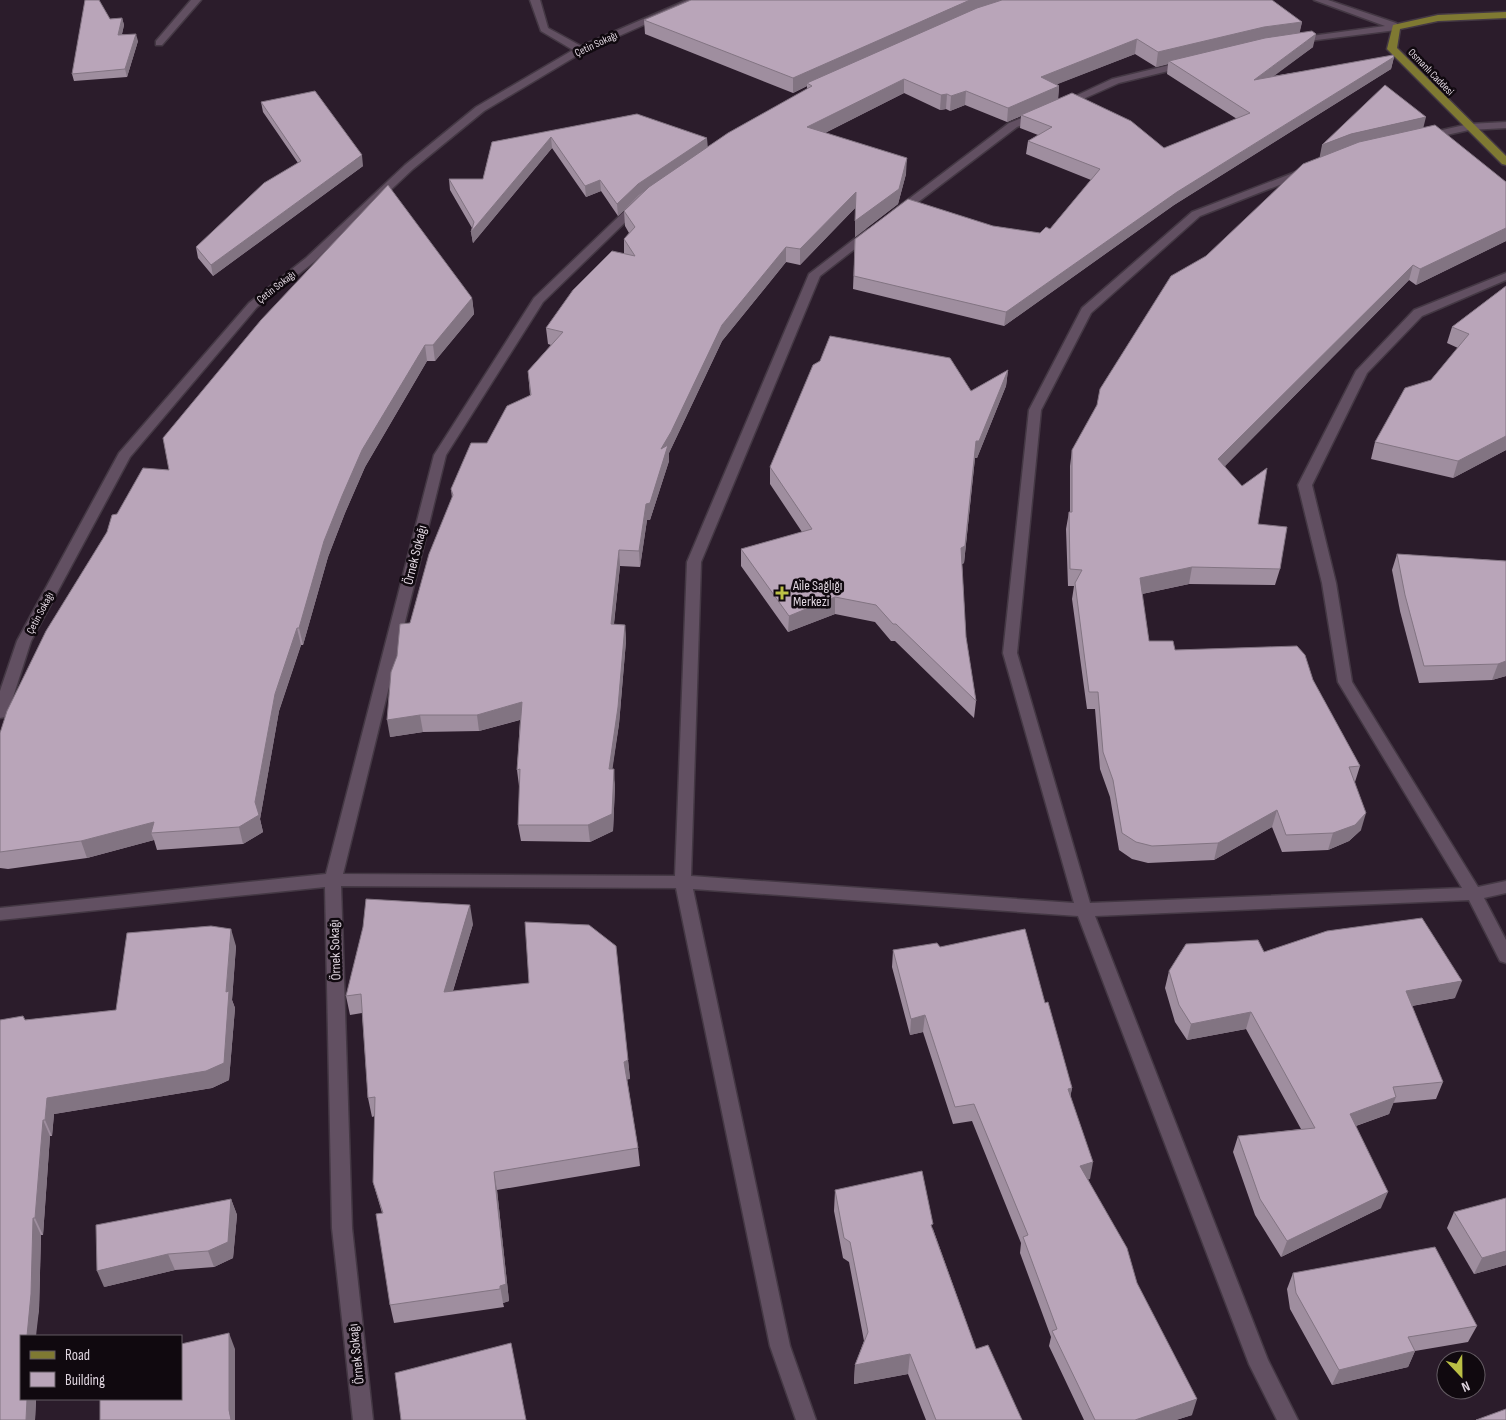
<svg xmlns="http://www.w3.org/2000/svg" width="1506" height="1420" viewBox="0 0 1506 1420" font-family="'Sofia Sans Condensed',sans-serif">
<style>
.lines{fill:none;stroke-linecap:round;stroke-linejoin:round}
.minor-casing{stroke:#443844;stroke-width:3}
.major-casing{stroke:#443844;stroke-width:3}
.minor{fill:#625062;fill-rule:evenodd}
.major{fill:#7f7932;fill-rule:evenodd}
.wall{fill:#9f8e9f;fill-rule:evenodd}
.shaded-wall{fill:#827482}
.building{fill:#b9a5b9;stroke:#827482}
.poi-dot{fill:#bbc045;stroke:#10090f;stroke-width:2}
.labels{text-anchor:middle;dominant-baseline:central;stroke-width:5;stroke-linejoin:round;paint-order:stroke}
.far-street-label{font-size:11px;fill:#dfd5df;stroke:#10090f}
.street-label{font-size:14px;fill:#dfd5df;stroke:#10090f}
.poi-label{font-size:14px;fill:#dfd5df;stroke:#10090f;text-anchor:start}
</style>
<rect width="100%" height="100%" fill="#2b1c2b"/>
<g class="lines">
<defs>
<g id="minor">
<path d="M 191,0 L 201,0 L 162,45 L 156,45 L 156,41 Z"/>
<path d="M 530,0 L 540,0 L 548,28 L 581,46 L 687,0 L 700,0 L 583,52 L 484,111 L 413,169 L 314,262 L 257,307 L 130,457 L 31,641 L 8,713 L 5,717 L 0,718 L 0,691 L 17,641 L 119,453 L 249,303 L 306,258 L 405,165 L 476,107 L 573,50 L 541,31 Z"/>
<path d="M 1314,0 L 1328,0 L 1396,23 L 1401,27 L 1396,30 L 1293,43 L 1291,41 L 1296,38 L 1385,26 Z"/>
<path d="M 1186,61 L 1191,64 L 1189,66 L 1119,83 L 1065,107 L 1061,108 L 1056,105 L 1112,79 Z"/>
<path d="M 1040,111 L 1044,112 L 1045,114 L 1044,116 L 1017,127 L 901,215 L 893,215 L 891,213 L 893,211 L 1009,123 Z"/>
<path d="M 1506,122 L 1506,128 L 1469,130 L 1424,140 L 1419,137 L 1420,135 L 1469,124 Z"/>
<path d="M 1306,168 L 1311,171 L 1310,173 L 1200,216 L 1091,313 L 1041,410 L 1017,653 L 1090,903 L 1462,888 L 1338,682 L 1322,583 L 1298,485 L 1356,371 L 1414,310 L 1506,273 L 1506,280 L 1422,316 L 1367,373 L 1312,485 L 1336,583 L 1352,682 L 1478,887 L 1506,881 L 1506,893 L 1484,898 L 1506,940 L 1506,963 L 1500,961 L 1469,900 L 1095,916 L 1268,1360 L 1298,1420 L 1277,1420 L 1249,1364 L 1078,916 L 693,889 L 790,1346 L 816,1420 L 796,1420 L 770,1346 L 676,888 L 341,886 L 352,1228 L 373,1420 L 353,1420 L 332,1228 L 325,887 L 0,920 L 0,908 L 326,874 L 434,455 L 534,298 L 635,201 L 639,200 L 644,203 L 643,205 L 543,302 L 446,455 L 343,874 L 675,876 L 687,562 L 809,274 L 866,230 L 874,230 L 876,232 L 874,234 L 820,276 L 701,562 L 691,876 L 1074,903 L 1003,653 L 1029,410 L 1082,308 L 1192,212 Z"/>
</g>
<path id="major" d="M 1506,12 L 1506,18 L 1438,21 L 1400,29 L 1397,48 L 1506,156 L 1506,165 L 1502,164 L 1387,49 L 1393,25 L 1438,15 Z"/>
</defs>
<use href="#minor" class="minor-casing"/>
<use href="#major" class="major-casing"/>
<use href="#minor" class="minor"/>
<use href="#major" class="major"/>
</g>
<g class="wall">
<path d="M 122,18 L 124,25 L 122,34 L 138,41 L 127,77 L 74,81 L 72,74 L 110,19 Z"/>
<path d="M 644,20 L 1302,22 L 1299,33 L 1313,47 L 1273,76 L 1394,57 L 1391,69 L 1174,205 L 1004,326 L 853,289 L 855,239 L 993,226 L 1040,233 L 1050,229 L 1091,180 L 1026,154 L 1028,141 L 1038,135 L 1020,128 L 1021,116 L 1007,122 L 965,105 L 950,111 L 946,109 L 940,110 L 904,93 L 825,133 L 906,174 L 898,204 L 855,237 L 856,207 L 800,265 L 786,262 L 722,341 L 669,453 L 669,461 L 650,520 L 647,520 L 640,567 L 620,566 L 614,624 L 625,625 L 626,641 L 619,724 L 612,769 L 615,786 L 613,831 L 590,842 L 521,841 L 518,825 L 520,786 L 519,786 L 517,770 L 520,720 L 479,731 L 423,732 L 390,737 L 397,656 L 410,623 L 452,498 L 451,489 L 487,443 L 530,395 L 528,371 L 551,345 L 548,344 L 546,328 L 624,254 L 624,239 L 629,233 L 625,226 L 624,211 L 642,193 L 618,216 L 601,191 L 586,197 L 552,148 L 473,243 L 471,232 L 472,228 L 450,190 L 449,179 L 483,179 L 492,142 L 637,114 L 707,147 L 807,89 L 807,86 L 793,93 L 645,34 ZM 1135,54 L 1156,67 L 1168,64 L 1167,74 L 1237,119 L 1164,148 L 1058,99 L 1059,86 L 1057,84 Z"/>
<path d="M 261,102 L 363,166 L 213,276 L 198,258 L 196,247 L 298,163 L 263,112 Z"/>
<path d="M 1423,128 L 1506,182 L 1506,241 L 1416,285 L 1409,280 L 1225,466 L 1258,524 L 1280,569 L 1275,585 L 1189,584 L 1142,594 L 1149,641 L 1175,650 L 1313,680 L 1360,766 L 1355,782 L 1361,830 L 1349,841 L 1328,850 L 1282,852 L 1272,827 L 1214,860 L 1148,863 L 1132,859 L 1119,850 L 1110,797 L 1100,769 L 1095,709 L 1087,709 L 1072,599 L 1074,586 L 1068,586 L 1066,529 L 1069,512 L 1070,512 L 1070,466 L 1072,450 L 1206,256 Z"/>
<path d="M 1506,286 L 1506,450 L 1453,478 L 1371,459 L 1375,442 L 1431,380 L 1458,348 L 1447,343 L 1452,327 Z"/>
<path d="M 472,298 L 474,314 L 435,361 L 427,361 L 365,467 L 345,513 L 328,557 L 303,645 L 301,645 L 279,711 L 260,819 L 263,832 L 243,844 L 157,850 L 154,840 L 87,858 L 8,869 L 0,868 L 0,733 L 117,514 L 169,470 Z"/>
<path d="M 1008,370 L 1006,386 L 977,458 L 975,458 L 964,563 L 962,564 L 966,637 L 976,701 L 974,718 L 895,641 L 891,641 L 875,622 L 835,614 L 788,632 L 741,566 L 741,549 L 802,532 L 770,484 L 770,467 L 971,391 Z"/>
<path d="M 1397,554 L 1506,561 L 1506,676 L 1492,680 L 1419,683 L 1400,611 L 1392,570 Z"/>
<path d="M 473,924 L 453,991 L 628,1060 L 630,1079 L 627,1079 L 638,1148 L 640,1166 L 497,1190 L 509,1301 L 503,1303 L 504,1307 L 394,1323 L 390,1305 L 382,1213 L 373,1182 L 375,1116 L 372,1117 L 368,1098 L 362,1013 L 350,1015 L 346,996 Z"/>
<path d="M 236,946 L 232,1000 L 235,1008 L 229,1080 L 212,1088 L 54,1114 L 52,1136 L 50,1136 L 43,1235 L 41,1235 L 39,1310 L 21,1399 L 36,1399 L 35,1420 L 0,1420 L 25,1020 L 116,1010 Z"/>
<path d="M 940,947 L 1045,1003 L 1072,1088 L 1070,1097 L 1090,1179 L 1088,1179 L 1137,1283 L 1192,1415 L 1176,1420 L 1084,1420 L 1049,1346 L 1051,1337 L 1020,1253 L 1021,1243 L 972,1121 L 953,1124 L 923,1032 L 910,1035 L 892,967 L 893,950 Z"/>
<path d="M 1264,952 L 1455,998 L 1412,1006 L 1443,1082 L 1436,1099 L 1393,1103 L 1389,1114 L 1356,1126 L 1381,1208 L 1281,1257 L 1255,1215 L 1233,1152 L 1238,1136 L 1301,1129 L 1246,1029 L 1187,1040 L 1175,1022 L 1165,988 L 1169,971 Z"/>
<path d="M 835,1190 L 933,1229 L 976,1349 L 1022,1420 L 926,1420 L 908,1374 L 854,1384 L 855,1365 L 864,1341 L 849,1262 L 843,1258 L 834,1211 Z"/>
<path d="M 231,1199 L 237,1215 L 233,1258 L 214,1267 L 175,1270 L 104,1287 Z"/>
<path d="M 1454,1212 L 1506,1265 L 1474,1274 L 1447,1228 Z"/>
<path d="M 1293,1273 L 1477,1326 L 1468,1342 L 1415,1351 L 1408,1367 L 1332,1385 L 1290,1309 L 1287,1289 Z"/>
</g>
<g class="shaded-wall">
<path d="M 969,0 L 1019,0 L 807,83 L 807,86 L 793,93 L 793,78 Z"/>
<path d="M 122,18 L 124,25 L 120,42 L 118,35 Z"/>
<path d="M 1302,22 L 1299,36 L 1169,61 L 1168,64 L 1156,67 L 1158,52 L 1264,27 Z"/>
<path d="M 136,34 L 138,41 L 127,77 L 125,69 Z"/>
<path d="M 1316,34 L 1313,47 L 1251,93 L 1254,80 Z"/>
<path d="M 1137,39 L 1135,54 L 1040,91 L 1041,77 Z"/>
<path d="M 1394,57 L 1391,69 L 1174,205 L 1004,326 L 1006,312 L 1177,192 Z"/>
<path d="M 904,79 L 904,93 L 807,142 L 807,127 Z"/>
<path d="M 1059,86 L 1058,100 L 1021,115 L 1021,116 L 1007,122 L 1008,108 Z"/>
<path d="M 966,91 L 965,105 L 950,111 L 951,96 Z"/>
<path d="M 947,94 L 946,109 L 940,110 L 941,95 Z"/>
<path d="M 1426,117 L 1422,133 L 1319,160 L 1322,145 L 1351,134 Z"/>
<path d="M 551,137 L 552,148 L 473,243 L 471,232 Z"/>
<path d="M 707,138 L 708,149 L 639,195 L 618,216 L 617,204 L 638,184 Z"/>
<path d="M 362,155 L 363,166 L 213,276 L 211,265 Z"/>
<path d="M 907,158 L 906,174 L 898,204 L 855,237 L 855,221 Z"/>
<path d="M 600,180 L 601,191 L 586,197 L 585,186 Z"/>
<path d="M 856,192 L 856,207 L 800,265 L 800,249 Z"/>
<path d="M 1506,228 L 1506,241 L 1416,285 L 1420,269 Z"/>
<path d="M 786,247 L 786,262 L 722,341 L 669,453 L 669,461 L 650,520 L 647,520 L 640,567 L 639,551 L 646,504 L 661,449 L 722,325 Z"/>
<path d="M 1413,265 L 1409,280 L 1215,476 L 1218,459 Z"/>
<path d="M 472,298 L 474,314 L 435,361 L 433,345 Z"/>
<path d="M 425,345 L 427,361 L 365,467 L 345,513 L 328,557 L 303,645 L 299,628 L 324,541 L 342,496 L 362,450 Z"/>
<path d="M 1008,370 L 1006,386 L 977,458 L 975,458 L 964,563 L 959,565 L 961,548 L 976,441 Z"/>
<path d="M 1506,436 L 1506,450 L 1453,478 L 1458,461 Z"/>
<path d="M 619,550 L 620,566 L 612,641 L 611,624 Z"/>
<path d="M 1192,567 L 1189,584 L 1137,595 L 1140,578 Z"/>
<path d="M 835,597 L 835,614 L 788,632 L 789,616 Z"/>
<path d="M 625,625 L 626,641 L 619,724 L 610,786 L 609,769 Z"/>
<path d="M 297,628 L 301,645 L 279,711 L 260,819 L 255,802 L 275,694 Z"/>
<path d="M 1506,661 L 1506,676 L 1492,680 L 1498,664 Z"/>
<path d="M 522,702 L 523,719 L 479,731 L 477,715 Z"/>
<path d="M 420,715 L 423,732 L 390,737 L 387,720 Z"/>
<path d="M 614,769 L 615,786 L 613,831 L 590,842 L 588,825 Z"/>
<path d="M 1277,810 L 1272,827 L 1214,860 L 1218,843 Z"/>
<path d="M 1366,813 L 1361,830 L 1349,841 L 1328,850 L 1333,833 Z"/>
<path d="M 259,815 L 263,832 L 243,844 L 239,827 Z"/>
<path d="M 154,822 L 151,833 L 154,840 L 87,858 L 81,841 Z"/>
<path d="M 470,905 L 473,924 L 447,1010 L 444,992 Z"/>
<path d="M 231,929 L 236,946 L 232,1000 L 235,1008 L 229,1080 L 212,1088 L 54,1114 L 52,1136 L 45,1120 L 47,1098 L 226,992 Z"/>
<path d="M 1462,981 L 1455,998 L 1400,1008 L 1406,991 Z"/>
<path d="M 1251,1012 L 1246,1029 L 1187,1040 L 1191,1024 Z"/>
<path d="M 925,1015 L 923,1032 L 910,1035 L 911,1019 Z"/>
<path d="M 628,1060 L 630,1079 L 626,1080 L 624,1062 Z"/>
<path d="M 1072,1088 L 1069,1104 L 1068,1089 Z"/>
<path d="M 1396,1097 L 1389,1114 L 1344,1130 L 1350,1114 Z"/>
<path d="M 43,1120 L 50,1136 L 43,1235 L 35,1218 Z"/>
<path d="M 1093,1162 L 1090,1179 L 1077,1183 L 1080,1166 Z"/>
<path d="M 494,1172 L 497,1190 L 509,1301 L 503,1303 L 500,1286 Z"/>
<path d="M 1388,1192 L 1381,1208 L 1281,1257 L 1287,1241 Z"/>
<path d="M 231,1199 L 237,1215 L 233,1258 L 214,1267 L 208,1251 Z"/>
<path d="M 33,1218 L 41,1235 L 39,1310 L 36,1336 L 27,1336 Z"/>
<path d="M 1506,1251 L 1506,1265 L 1474,1274 L 1482,1258 Z"/>
<path d="M 168,1254 L 175,1270 L 104,1287 L 97,1271 Z"/>
<path d="M 229,1333 L 235,1349 L 235,1420 L 231,1420 L 229,1410 Z"/>
<path d="M 1415,1351 L 1408,1367 L 1332,1385 L 1339,1370 Z"/>
<path d="M 910,1354 L 908,1374 L 854,1384 L 855,1365 Z"/>
<path d="M 27,1399 L 36,1399 L 35,1420 L 26,1420 Z"/>
<path d="M 1197,1399 L 1192,1415 L 1176,1420 L 1135,1420 Z"/>
</g>
<g class="building">
<path d="M 85,0 L 99,0 L 110,19 L 122,18 L 118,35 L 136,34 L 125,69 L 72,74 Z"/>
<path d="M 691,0 L 970,0 L 793,78 L 644,20 Z"/>
<path d="M 1002,0 L 1272,0 L 1302,22 L 1264,27 L 1158,52 L 1137,39 L 1041,77 L 1059,86 L 1008,108 L 966,91 L 951,96 L 947,94 L 941,95 L 904,79 L 807,127 L 907,158 L 899,189 L 855,221 L 856,192 L 800,249 L 786,247 L 722,325 L 671,432 L 661,449 L 668,445 L 650,503 L 646,504 L 639,551 L 619,550 L 611,624 L 625,625 L 618,707 L 609,769 L 614,769 L 612,814 L 588,825 L 518,825 L 520,769 L 517,770 L 522,702 L 477,715 L 420,715 L 387,720 L 391,672 L 397,656 L 400,624 L 410,623 L 429,554 L 453,495 L 451,489 L 471,443 L 487,443 L 507,406 L 531,395 L 528,371 L 563,332 L 546,328 L 573,290 L 612,251 L 635,256 L 624,239 L 635,227 L 624,211 L 649,187 L 728,133 L 812,86 L 807,83 L 977,8 Z"/>
<path d="M 1312,31 L 1316,34 L 1254,80 L 1393,55 L 1394,57 L 1177,192 L 1006,312 L 854,276 L 855,239 L 908,199 L 993,226 L 1040,233 L 1046,227 L 1050,229 L 1100,169 L 1028,141 L 1052,127 L 1021,115 L 1072,93 L 1131,121 L 1164,148 L 1250,113 L 1169,61 L 1265,38 Z"/>
<path d="M 1385,85 L 1426,117 L 1351,134 L 1322,145 Z"/>
<path d="M 315,91 L 362,155 L 211,265 L 196,247 L 264,183 L 301,161 L 261,102 Z"/>
<path d="M 637,114 L 707,138 L 638,184 L 617,204 L 600,180 L 585,186 L 551,137 L 471,232 L 474,222 L 449,179 L 483,179 L 492,142 Z"/>
<path d="M 1435,125 L 1506,182 L 1506,228 L 1420,269 L 1413,265 L 1218,459 L 1242,486 L 1267,468 L 1258,524 L 1287,527 L 1280,569 L 1192,567 L 1140,578 L 1149,641 L 1173,641 L 1175,650 L 1297,646 L 1305,655 L 1313,680 L 1360,766 L 1349,767 L 1366,813 L 1355,825 L 1333,833 L 1286,835 L 1277,810 L 1218,843 L 1152,846 L 1136,842 L 1122,833 L 1113,780 L 1103,752 L 1098,692 L 1089,692 L 1075,583 L 1082,570 L 1070,569 L 1069,512 L 1072,512 L 1072,450 L 1097,405 L 1100,389 L 1171,276 L 1206,256 L 1303,164 L 1359,142 Z"/>
<path d="M 388,185 L 472,298 L 433,345 L 425,345 L 362,450 L 342,496 L 324,541 L 299,628 L 297,628 L 275,694 L 255,802 L 259,815 L 239,827 L 151,833 L 154,822 L 81,841 L 0,852 L 0,733 L 7,711 L 46,631 L 107,532 L 112,515 L 117,514 L 143,468 L 169,470 L 163,438 L 261,320 Z"/>
<path d="M 1506,286 L 1506,436 L 1458,461 L 1375,442 L 1405,388 L 1431,380 L 1469,334 L 1452,327 Z"/>
<path d="M 830,336 L 950,358 L 971,391 L 1008,370 L 979,441 L 976,441 L 965,546 L 961,548 L 966,637 L 976,701 L 896,624 L 893,624 L 876,605 L 835,597 L 789,616 L 741,549 L 812,529 L 770,467 L 813,365 L 820,361 Z"/>
<path d="M 1397,554 L 1506,561 L 1506,661 L 1498,664 L 1424,666 L 1405,595 Z"/>
<path d="M 366,899 L 470,905 L 444,992 L 529,983 L 525,922 L 589,925 L 616,946 L 628,1060 L 624,1062 L 638,1148 L 494,1172 L 506,1284 L 500,1286 L 500,1289 L 390,1305 L 376,1214 L 383,1213 L 373,1182 L 375,1097 L 368,1098 L 361,994 L 346,996 L 363,927 Z"/>
<path d="M 1422,918 L 1462,981 L 1406,991 L 1443,1082 L 1393,1087 L 1396,1097 L 1350,1114 L 1388,1192 L 1287,1241 L 1260,1199 L 1238,1136 L 1315,1128 L 1251,1012 L 1191,1024 L 1179,1005 L 1169,971 L 1186,944 L 1258,940 L 1264,952 L 1327,931 Z"/>
<path d="M 211,926 L 231,929 L 226,992 L 229,991 L 224,1063 L 206,1071 L 47,1098 L 45,1120 L 43,1120 L 35,1218 L 33,1218 L 31,1294 L 27,1336 L 21,1336 L 21,1399 L 27,1399 L 26,1420 L 0,1420 L 0,1020 L 23,1016 L 25,1020 L 116,1010 L 127,933 Z"/>
<path d="M 1025,929 L 1045,1003 L 1048,1002 L 1072,1088 L 1068,1089 L 1093,1162 L 1080,1166 L 1127,1248 L 1137,1283 L 1197,1399 L 1135,1420 L 1095,1420 L 1052,1331 L 1057,1329 L 1023,1237 L 1028,1235 L 974,1104 L 955,1107 L 925,1015 L 911,1019 L 893,950 L 937,943 L 940,947 Z"/>
<path d="M 922,1171 L 933,1224 L 931,1225 L 976,1349 L 988,1345 L 1022,1420 L 936,1420 L 910,1354 L 855,1365 L 868,1332 L 850,1242 L 844,1238 L 835,1190 Z"/>
<path d="M 1506,1198 L 1506,1251 L 1482,1258 L 1454,1212 Z"/>
<path d="M 231,1199 L 228,1242 L 208,1251 L 168,1254 L 97,1271 L 96,1225 Z"/>
<path d="M 1435,1247 L 1477,1326 L 1408,1337 L 1415,1351 L 1339,1370 L 1296,1293 L 1293,1273 Z"/>
<path d="M 229,1333 L 229,1410 L 231,1420 L 100,1420 L 100,1399 L 181,1399 L 181,1344 Z"/>
<path d="M 511,1343 L 526,1420 L 401,1420 L 395,1373 Z"/>
<path d="M 1506,1409 L 1506,1420 L 1476,1420 Z"/>
</g>
<path class="poi-dot" d="M779.5 585.5h5v5h5v5h-5v5h-5v-5h-5v-5h5z"/>
<g class="labels">
<g class="far-street-label">
<text transform="translate(596 44) rotate(-25)">Çetin Sokağı</text>
<text transform="translate(1431 72) rotate(46)">Osmanlı Caddesi</text>
<text transform="translate(276 287) rotate(-38)">Çetin Sokağı</text>
<text transform="translate(40 613) rotate(-62)">Çetin Sokağı</text>
</g>
<g class="street-label">
<text transform="translate(415 555) rotate(-76)">Örnek Sokağı</text>
<text transform="translate(335 950) rotate(-92)">Örnek Sokağı</text>
<text transform="translate(356 1354) rotate(-96)">Örnek Sokağı</text>
</g>
<g class="poi-label">
<text x="793" y="585">Aile Sağlığı<tspan x="793" dy="16">Merkezi</tspan></text>
</g>
</g>
<rect x="20" y="1335" width="162" height="65" fill="#10090f" stroke="#635b62"/>
<rect x="30" y="1351" width="25" height="8" fill="#7f7932" stroke="#635b62"/>
<text x="65" y="1360" font-size="15" fill="#dfd5df">Road</text>
<rect x="30" y="1372" width="25" height="15" fill="#b9a5b9" stroke="#635b62"/>
<text x="65" y="1385" font-size="15" fill="#dfd5df">Building</text>
<g transform="translate(1461 1375) rotate(158)"><circle r="24" fill="#10090f" stroke="#635b62"/>
<path d="M0-4L9 19L0 12L-9 19Z" fill="#bbc045"/>
<text y="-8" font-size="14" font-weight="bold" text-anchor="middle" fill="#dfd5df">N</text>
</g>
</svg>
